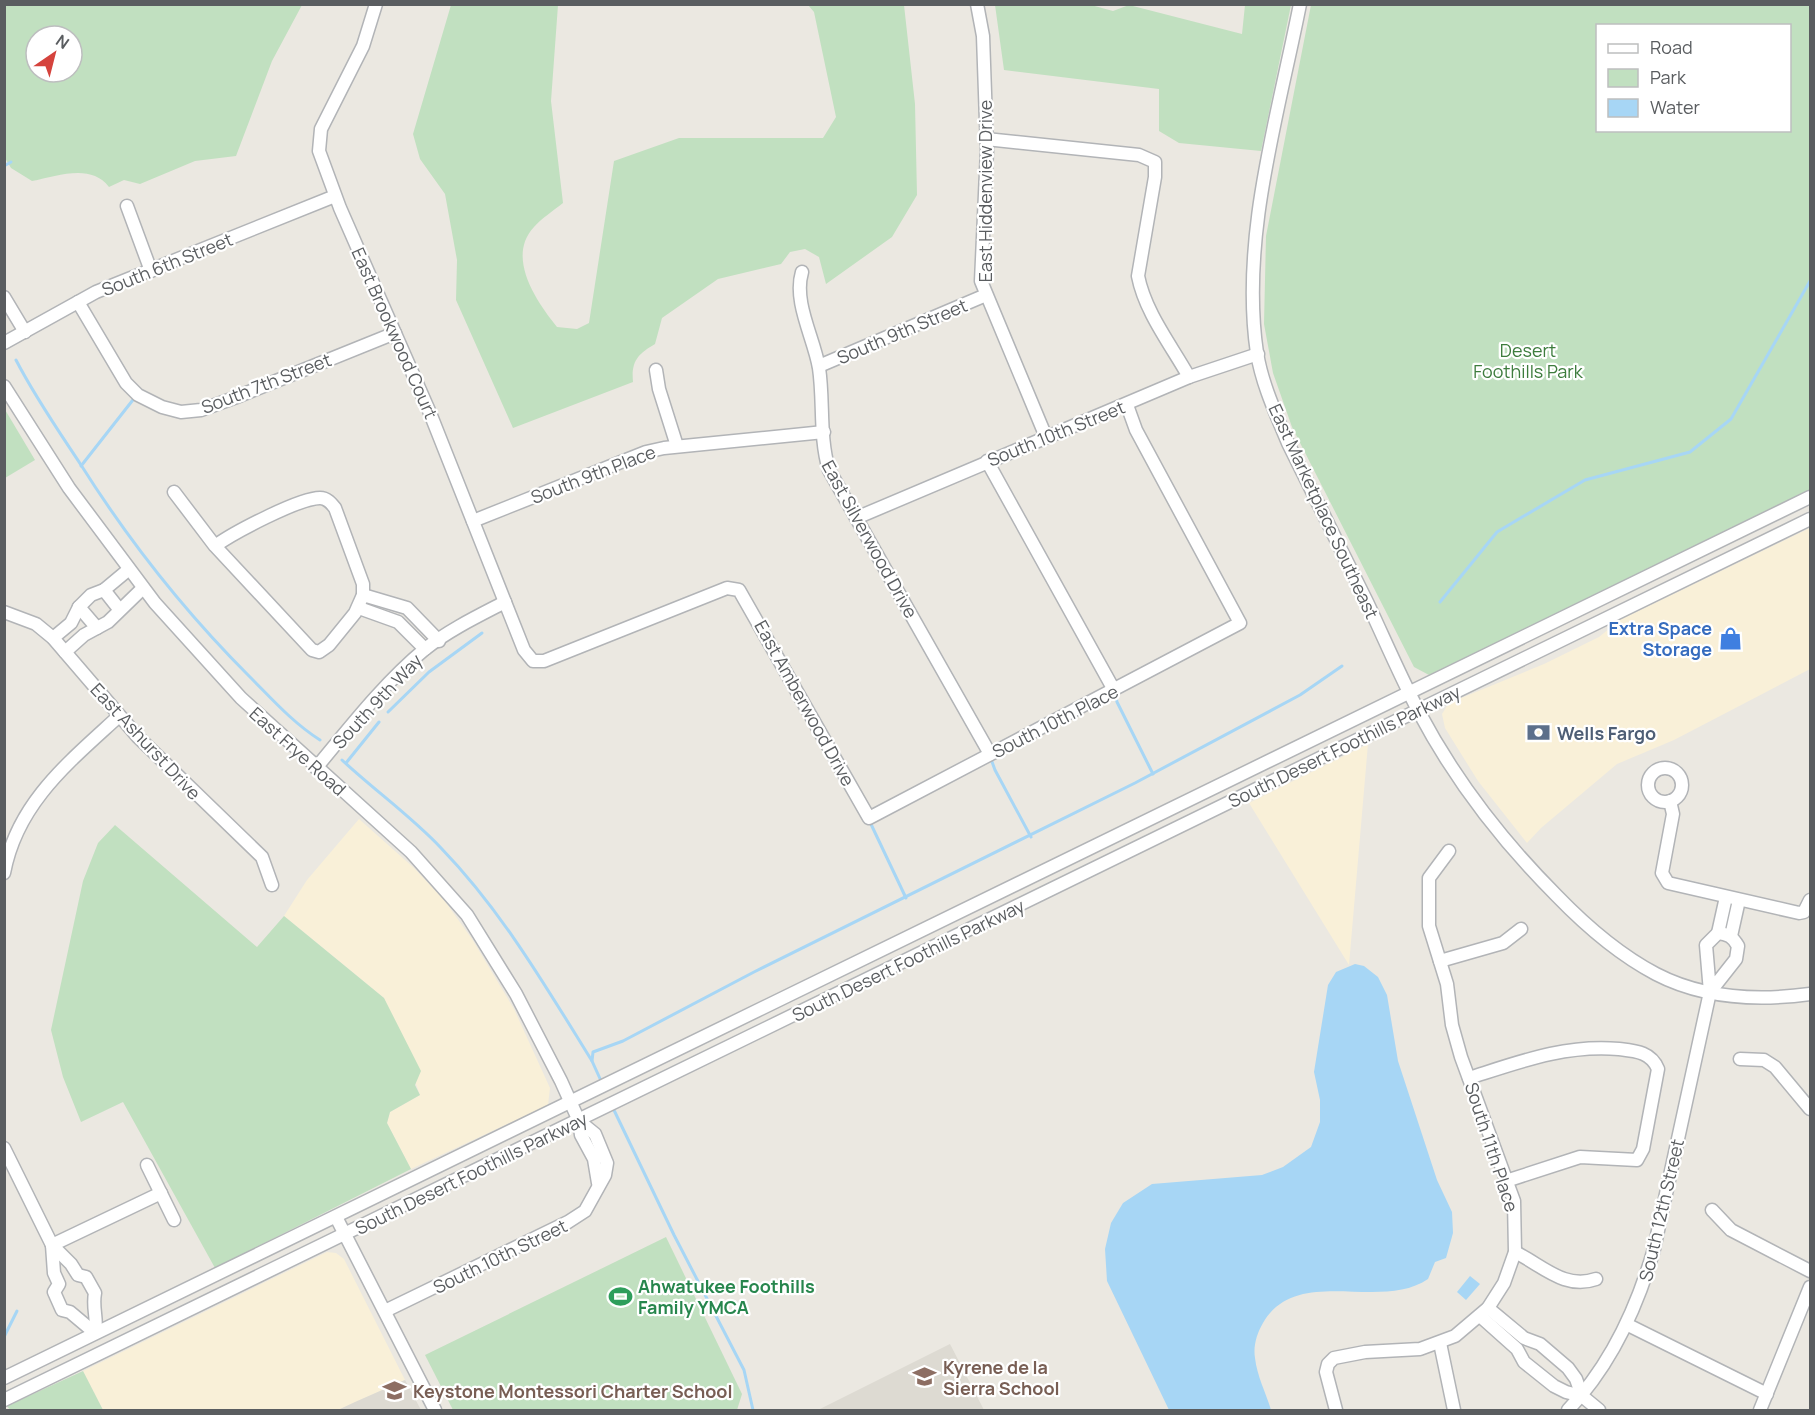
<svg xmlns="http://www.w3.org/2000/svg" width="1815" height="1415" viewBox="0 0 1815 1415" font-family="Manrope,sans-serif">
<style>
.commercial{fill:#f9f0d8}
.education{fill:#dddad2}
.green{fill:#c1e0c0;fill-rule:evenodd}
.water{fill:#a7d6f5}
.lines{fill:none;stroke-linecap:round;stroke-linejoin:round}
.stream{stroke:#a7d6f5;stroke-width:3}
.minor-casing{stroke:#b2b4b7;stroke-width:15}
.minor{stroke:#fff;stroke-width:12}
.labels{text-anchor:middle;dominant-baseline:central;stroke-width:4.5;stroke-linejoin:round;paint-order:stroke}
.street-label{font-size:18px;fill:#5a5d60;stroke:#fff}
.park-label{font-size:18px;fill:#3d7c3d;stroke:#fff}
.shop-label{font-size:18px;font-weight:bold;fill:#366cbe;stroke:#fff;text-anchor:end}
.service-label{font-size:18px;font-weight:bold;fill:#4e5e75;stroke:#fff;text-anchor:start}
.leisure-label{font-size:18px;font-weight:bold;fill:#27864d;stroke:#fff;text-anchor:start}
.education-label{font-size:18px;font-weight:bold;fill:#785e54;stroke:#fff;text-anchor:start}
</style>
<rect width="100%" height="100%" fill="#ebe8e1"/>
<g class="commercial">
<path d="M 1810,528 L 1810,669 L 1674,740 L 1617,764 L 1541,828 L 1527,843 L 1478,781 L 1445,728 L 1442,714 L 1449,703 L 1544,664 L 1599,637 L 1620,620 Z"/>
<path d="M 1368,744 L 1349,965 L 1249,803 Z"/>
<path d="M 359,819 L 414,868 L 444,900 L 472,939 L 514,1009 L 550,1088 L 548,1105 L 411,1169 L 387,1123 L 390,1112 L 420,1095 L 384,998 L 284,916 L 307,880 Z"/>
<path d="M 327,1252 L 336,1253 L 344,1259 L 405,1380 L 338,1410 L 103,1410 L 83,1371 Z"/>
</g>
<g class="education">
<path d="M 950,1344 L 984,1410 L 818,1410 Z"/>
<path d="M 405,1380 L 421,1410 L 338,1410 L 355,1402 Z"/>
</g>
<g class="green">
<path d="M 1040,4 L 1091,5 L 1113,11 L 1129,5 L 1242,34 L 1245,5 L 1291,5 L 1261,151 L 1179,143 L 1159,131 L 1159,89 L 1004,70 L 995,5 Z"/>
<path d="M 4,5 L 5,4 L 302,5 L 272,61 L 236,156 L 195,161 L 140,184 L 124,180 L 109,187 C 91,163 58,176 32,181 L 11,168 L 5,158 ZM 36,36 L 72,36 L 72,72 L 36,72 Z"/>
<path d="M 451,5 L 558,5 L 551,101 L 563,203 C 553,211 542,218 534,227 C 506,257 536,301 557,327 L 577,329 L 589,323 L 614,161 L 679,138 L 823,138 L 836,117 L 814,12 L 808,5 L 904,5 L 915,104 L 917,195 L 892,237 L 826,284 L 819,257 L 805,249 L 790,252 L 781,264 L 718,279 L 662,318 L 655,344 C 638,354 631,361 633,382 L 513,428 L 456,300 L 457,260 L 445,194 L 420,159 L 413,134 Z"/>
<path d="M 1311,5 L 1810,5 L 1810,490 L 1434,673 L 1429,675 L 1414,667 L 1292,427 L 1273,373 L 1264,324 L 1266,236 ZM 1598,26 L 1790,26 L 1790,130 L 1598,130 Z"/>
<path d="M 4,408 L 35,460 L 5,478 L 4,477 Z"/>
<path d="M 115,825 L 257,947 L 284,916 L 384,998 L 421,1071 L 415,1085 L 420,1095 L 390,1112 L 387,1123 L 411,1169 L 215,1268 L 123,1102 L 81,1122 L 63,1077 L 51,1030 L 83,881 L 98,843 Z"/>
<path d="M 666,1237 L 742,1394 L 737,1410 L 453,1410 L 425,1355 Z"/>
<path d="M 83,1371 L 103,1410 L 10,1410 L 7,1406 Z"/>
</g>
<g class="water">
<path d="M 1355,964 L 1364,966 L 1378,977 L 1387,995 L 1398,1061 L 1437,1180 L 1452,1212 L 1453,1233 L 1446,1258 L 1435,1262 L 1428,1279 C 1380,1312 1297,1264 1263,1323 C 1257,1333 1253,1346 1255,1358 C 1257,1376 1266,1393 1271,1410 L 1169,1410 L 1107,1281 L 1105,1249 L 1111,1223 L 1123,1203 L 1152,1184 L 1262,1175 L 1283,1167 L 1311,1147 L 1320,1122 L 1320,1100 L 1314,1072 L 1328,985 L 1336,972 Z"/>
<path d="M 1470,1276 L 1480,1284 L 1466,1300 L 1457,1292 Z"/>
</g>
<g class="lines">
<g class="stream">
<path d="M 4,166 L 11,162"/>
<path d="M 16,360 C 35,397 58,430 81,465 C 129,541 185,612 249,676 C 271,698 293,723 320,740"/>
<path d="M 81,466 L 136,396"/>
<path d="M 1440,602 L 1497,532 L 1585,480 L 1690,452 L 1731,419 L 1810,281"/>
<path d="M 1115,692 L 1117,702 L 1153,774"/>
<path d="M 388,712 L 429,672 L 482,633"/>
<path d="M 991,759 L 995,770 L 1031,837"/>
<path d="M 342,760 C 374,790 411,816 441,848 C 502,911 546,987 592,1061"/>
<path d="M 346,763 L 379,722"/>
<path d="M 869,820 L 906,898"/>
<path d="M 602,1083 L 592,1061 L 593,1052 L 623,1041 L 754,972 L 1135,783 L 1300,695 L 1342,666"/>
<path d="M 612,1106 L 674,1235 L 744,1370 L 753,1410"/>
<path d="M 4,1337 L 17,1311"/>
</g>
<defs>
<g id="minor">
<path d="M 376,4 L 363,46 L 321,129 L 319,151 L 340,208 L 430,413 L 524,650 L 533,661 L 544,661 L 727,588 L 739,590 L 869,818 L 1240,623 L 1136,430 L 1127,405"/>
<path d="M 977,4 L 983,36 L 987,150 L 981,281 L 1046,437"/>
<path d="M 1300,4 C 1278,116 1240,239 1257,353 C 1262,384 1276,414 1288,443 C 1314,496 1341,549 1367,602 C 1384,638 1400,676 1419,712 C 1455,780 1503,842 1557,896 C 1587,927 1618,954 1656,974 C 1704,999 1758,1001 1810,994"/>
<path d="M 986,139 L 1139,155 L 1155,162 L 1155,177 L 1138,276 C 1145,312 1171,345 1189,377"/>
<path d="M 127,206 L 151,271"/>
<path d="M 802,272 C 793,302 814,338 819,368 C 824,401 819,437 829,470 L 990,754"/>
<path d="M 4,297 L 25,332"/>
<path d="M 78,302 L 126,383 L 138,395 L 162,407 L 181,412 L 201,410 L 234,398 L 395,333"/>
<path d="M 4,343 L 96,292 L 335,196"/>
<path d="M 819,366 L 986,295"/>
<path d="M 656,370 L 659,389 L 677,446"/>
<path d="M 4,386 L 69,488 L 155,603 L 241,698 L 411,852 L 467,915 L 516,994 L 561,1081 L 579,1121 L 581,1135 L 594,1159 L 598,1183"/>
<path d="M 987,461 L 1114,690"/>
<path d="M 174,492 L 215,546 L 312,650 L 319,652 L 329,645 L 355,613 L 363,595 L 363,584 L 335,508 C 331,503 327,498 320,498 C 299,498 233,533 215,546"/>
<path d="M 856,518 L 1189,377 L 1258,354"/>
<path d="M 473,521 L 646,452 L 664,448 L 824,432"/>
<path d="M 104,590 L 119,609"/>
<path d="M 363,595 L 407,608 L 439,641"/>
<path d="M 79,607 L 97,628"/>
<path d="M 359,608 L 398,622 L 425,649"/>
<path d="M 4,612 L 36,624 L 53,638 L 138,737 L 262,857 L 272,885"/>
<path d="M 53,638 L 71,623 L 79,607 L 91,595 L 104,590 L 128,570"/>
<path d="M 65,652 L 84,635 L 108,622 L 143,588"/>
<path d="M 316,768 C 350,727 384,683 425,649 C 449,630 478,616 505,602"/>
<circle cx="1665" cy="785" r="17"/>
<path d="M 1670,801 L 1673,814 L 1662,873 L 1668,883 L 1799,913 L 1804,912 L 1810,900"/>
<path d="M 4,873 C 17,803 69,762 119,716"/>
<path d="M 1718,933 L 1726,897"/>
<path d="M 1731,936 L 1739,900"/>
<path d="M 1440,961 L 1503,943 L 1521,929"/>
<path d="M 1740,1059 L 1764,1060 L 1775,1067 L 1810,1109"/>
<path d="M 1469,1078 C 1519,1062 1566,1044 1619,1049 C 1636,1051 1651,1052 1658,1069 L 1643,1149 L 1637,1160 L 1580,1157 L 1506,1181"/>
<path d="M 4,1148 L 52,1245 L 71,1264 L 78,1275 L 86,1277 L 95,1293 C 92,1308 98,1319 95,1333"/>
<path d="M 147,1165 L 174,1220"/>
<path d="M 1712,1210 L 1731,1230 L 1810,1271"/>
<path d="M 336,1217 L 435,1410"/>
<path d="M 52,1245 L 161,1193"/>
<path d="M 52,1245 L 54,1273 L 59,1284 L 54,1292 L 62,1310 L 70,1312 L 95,1333"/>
<path d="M 1515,1252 C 1543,1266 1565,1290 1596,1279"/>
<path d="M 1488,1308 L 1524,1338 L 1540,1344 L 1568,1368 L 1576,1379 L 1582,1396"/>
<path d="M 385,1311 L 568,1222 L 585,1211 L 605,1175 L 607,1163 L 595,1134 L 579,1121"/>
<path d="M 1480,1316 L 1517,1349 L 1524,1362 L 1554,1386 L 1566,1392 L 1582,1396 L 1599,1410"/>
<path d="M 1628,1325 L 1767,1394"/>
<path d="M 1440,1343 L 1454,1410"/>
<path d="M 4,1378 L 1810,497"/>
<path d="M 4,1400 L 1810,519"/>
<path d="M 1336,1410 L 1326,1372 L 1328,1364 L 1334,1358 L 1365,1352 L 1420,1349 L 1455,1336 L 1488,1308 L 1504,1283 L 1515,1252 L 1514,1201 L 1461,1057 L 1452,1025 L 1447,984 L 1429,926 L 1429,878 L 1449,851"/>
<path d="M 1568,1410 C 1611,1365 1637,1308 1654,1249 L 1710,992 L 1706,945 L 1718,933 C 1728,934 1733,937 1738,946 L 1736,959 L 1710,992"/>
<path d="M 1760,1410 L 1810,1287"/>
</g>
</defs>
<use href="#minor" class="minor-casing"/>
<use href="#minor" class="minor"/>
</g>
<defs>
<symbol id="shop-bare" viewBox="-9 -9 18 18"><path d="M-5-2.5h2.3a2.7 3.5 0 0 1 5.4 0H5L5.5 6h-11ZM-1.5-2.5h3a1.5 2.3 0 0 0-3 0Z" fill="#3f7fe0" stroke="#fff" stroke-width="2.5" paint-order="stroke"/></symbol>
<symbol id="bank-bare" viewBox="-9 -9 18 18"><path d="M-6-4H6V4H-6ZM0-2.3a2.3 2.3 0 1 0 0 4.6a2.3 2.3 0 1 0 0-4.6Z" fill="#5c6f8a" stroke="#fff" stroke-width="2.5" paint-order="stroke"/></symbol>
<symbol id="stadium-bare" viewBox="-9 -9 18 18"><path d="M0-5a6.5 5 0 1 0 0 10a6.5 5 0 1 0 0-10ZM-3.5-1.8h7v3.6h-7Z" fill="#2e9e5b" stroke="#fff" stroke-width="2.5" paint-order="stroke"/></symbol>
<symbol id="school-bare" viewBox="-9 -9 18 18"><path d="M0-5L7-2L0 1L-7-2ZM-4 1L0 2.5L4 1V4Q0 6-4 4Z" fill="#8d6e63" stroke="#fff" stroke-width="2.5" paint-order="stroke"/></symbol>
</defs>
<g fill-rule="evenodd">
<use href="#shop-bare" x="1714" y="622" width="33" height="33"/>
<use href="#bank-bare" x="1522" y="716" width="33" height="33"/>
<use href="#stadium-bare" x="604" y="1280" width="33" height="33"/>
<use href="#school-bare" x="908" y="1360" width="33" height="33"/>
<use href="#school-bare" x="378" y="1374" width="33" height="33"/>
</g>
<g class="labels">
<g class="street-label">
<text transform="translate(985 191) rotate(-90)">East Hiddenview Drive</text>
<text transform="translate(167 264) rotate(-22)">South 6th Street</text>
<text transform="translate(902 331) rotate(-23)">South 9th Street</text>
<text transform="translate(395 333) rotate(66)">East Brookwood Court</text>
<text transform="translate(266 383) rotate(-21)">South 7th Street</text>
<text transform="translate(1056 433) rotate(-22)">South 10th Street</text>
<text transform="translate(593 474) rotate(-21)">South 9th Place</text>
<text transform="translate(1324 511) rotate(65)">East Marketplace Southeast</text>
<text transform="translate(870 539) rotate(61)">East Silverwood Drive</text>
<text transform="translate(377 701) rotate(-47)">South 9th Way</text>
<text transform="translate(805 703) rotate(61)">East Amberwood Drive</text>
<text transform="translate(1055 721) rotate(-27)">South 10th Place</text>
<text transform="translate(146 741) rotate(47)">East Ashurst Drive</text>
<text transform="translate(1344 746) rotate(-26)">South Desert Foothills Parkway</text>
<text transform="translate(298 751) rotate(42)">East Frye Road</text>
<text transform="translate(908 960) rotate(-26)">South Desert Foothills Parkway</text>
<text transform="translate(1492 1147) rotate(72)">South 11th Place</text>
<text transform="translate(471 1173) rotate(-26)">South Desert Foothills Parkway</text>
<text transform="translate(1661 1210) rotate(-77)">South 12th Street</text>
<text transform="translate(500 1256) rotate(-26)">South 10th Street</text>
</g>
<g class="park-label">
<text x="1528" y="350">Desert<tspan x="1528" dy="21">Foothills Park</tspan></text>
</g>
<g class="shop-label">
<text x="1712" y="628">Extra Space<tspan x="1712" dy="21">Storage</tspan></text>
</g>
<g class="service-label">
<text x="1557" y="733">Wells Fargo</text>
</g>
<g class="leisure-label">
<text x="638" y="1286">Ahwatukee Foothills<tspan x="638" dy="21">Family YMCA</tspan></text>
</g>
<g class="education-label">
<text x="943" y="1367">Kyrene de la<tspan x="943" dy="21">Sierra School</tspan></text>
<text x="413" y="1391">Keystone Montessori Charter School</text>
</g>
</g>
<rect width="1815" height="1415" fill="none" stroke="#5a5d60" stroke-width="12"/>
<rect x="1596" y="24" width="195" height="108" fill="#ffffff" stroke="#bdbebf" stroke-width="1.5"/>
<rect x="1608" y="44" width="30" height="9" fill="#ffffff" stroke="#bdbebf" stroke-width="1.5"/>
<text x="1650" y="54" font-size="18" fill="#5a5d60">Road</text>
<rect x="1608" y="69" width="30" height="18" fill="#c1e0c0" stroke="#bdbebf" stroke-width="1.5"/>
<text x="1650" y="84" font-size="18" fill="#5a5d60">Park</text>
<rect x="1608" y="99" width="30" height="18" fill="#a7d6f5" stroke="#bdbebf" stroke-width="1.5"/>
<text x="1650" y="114" font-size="18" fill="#5a5d60">Water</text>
<g transform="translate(54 54) rotate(35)"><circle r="28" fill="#ffffff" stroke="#bdbebf" stroke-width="1.5"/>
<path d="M0-4.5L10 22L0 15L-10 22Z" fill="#d5433d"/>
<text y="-9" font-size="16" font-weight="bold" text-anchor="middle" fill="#5a5d60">N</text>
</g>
</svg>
